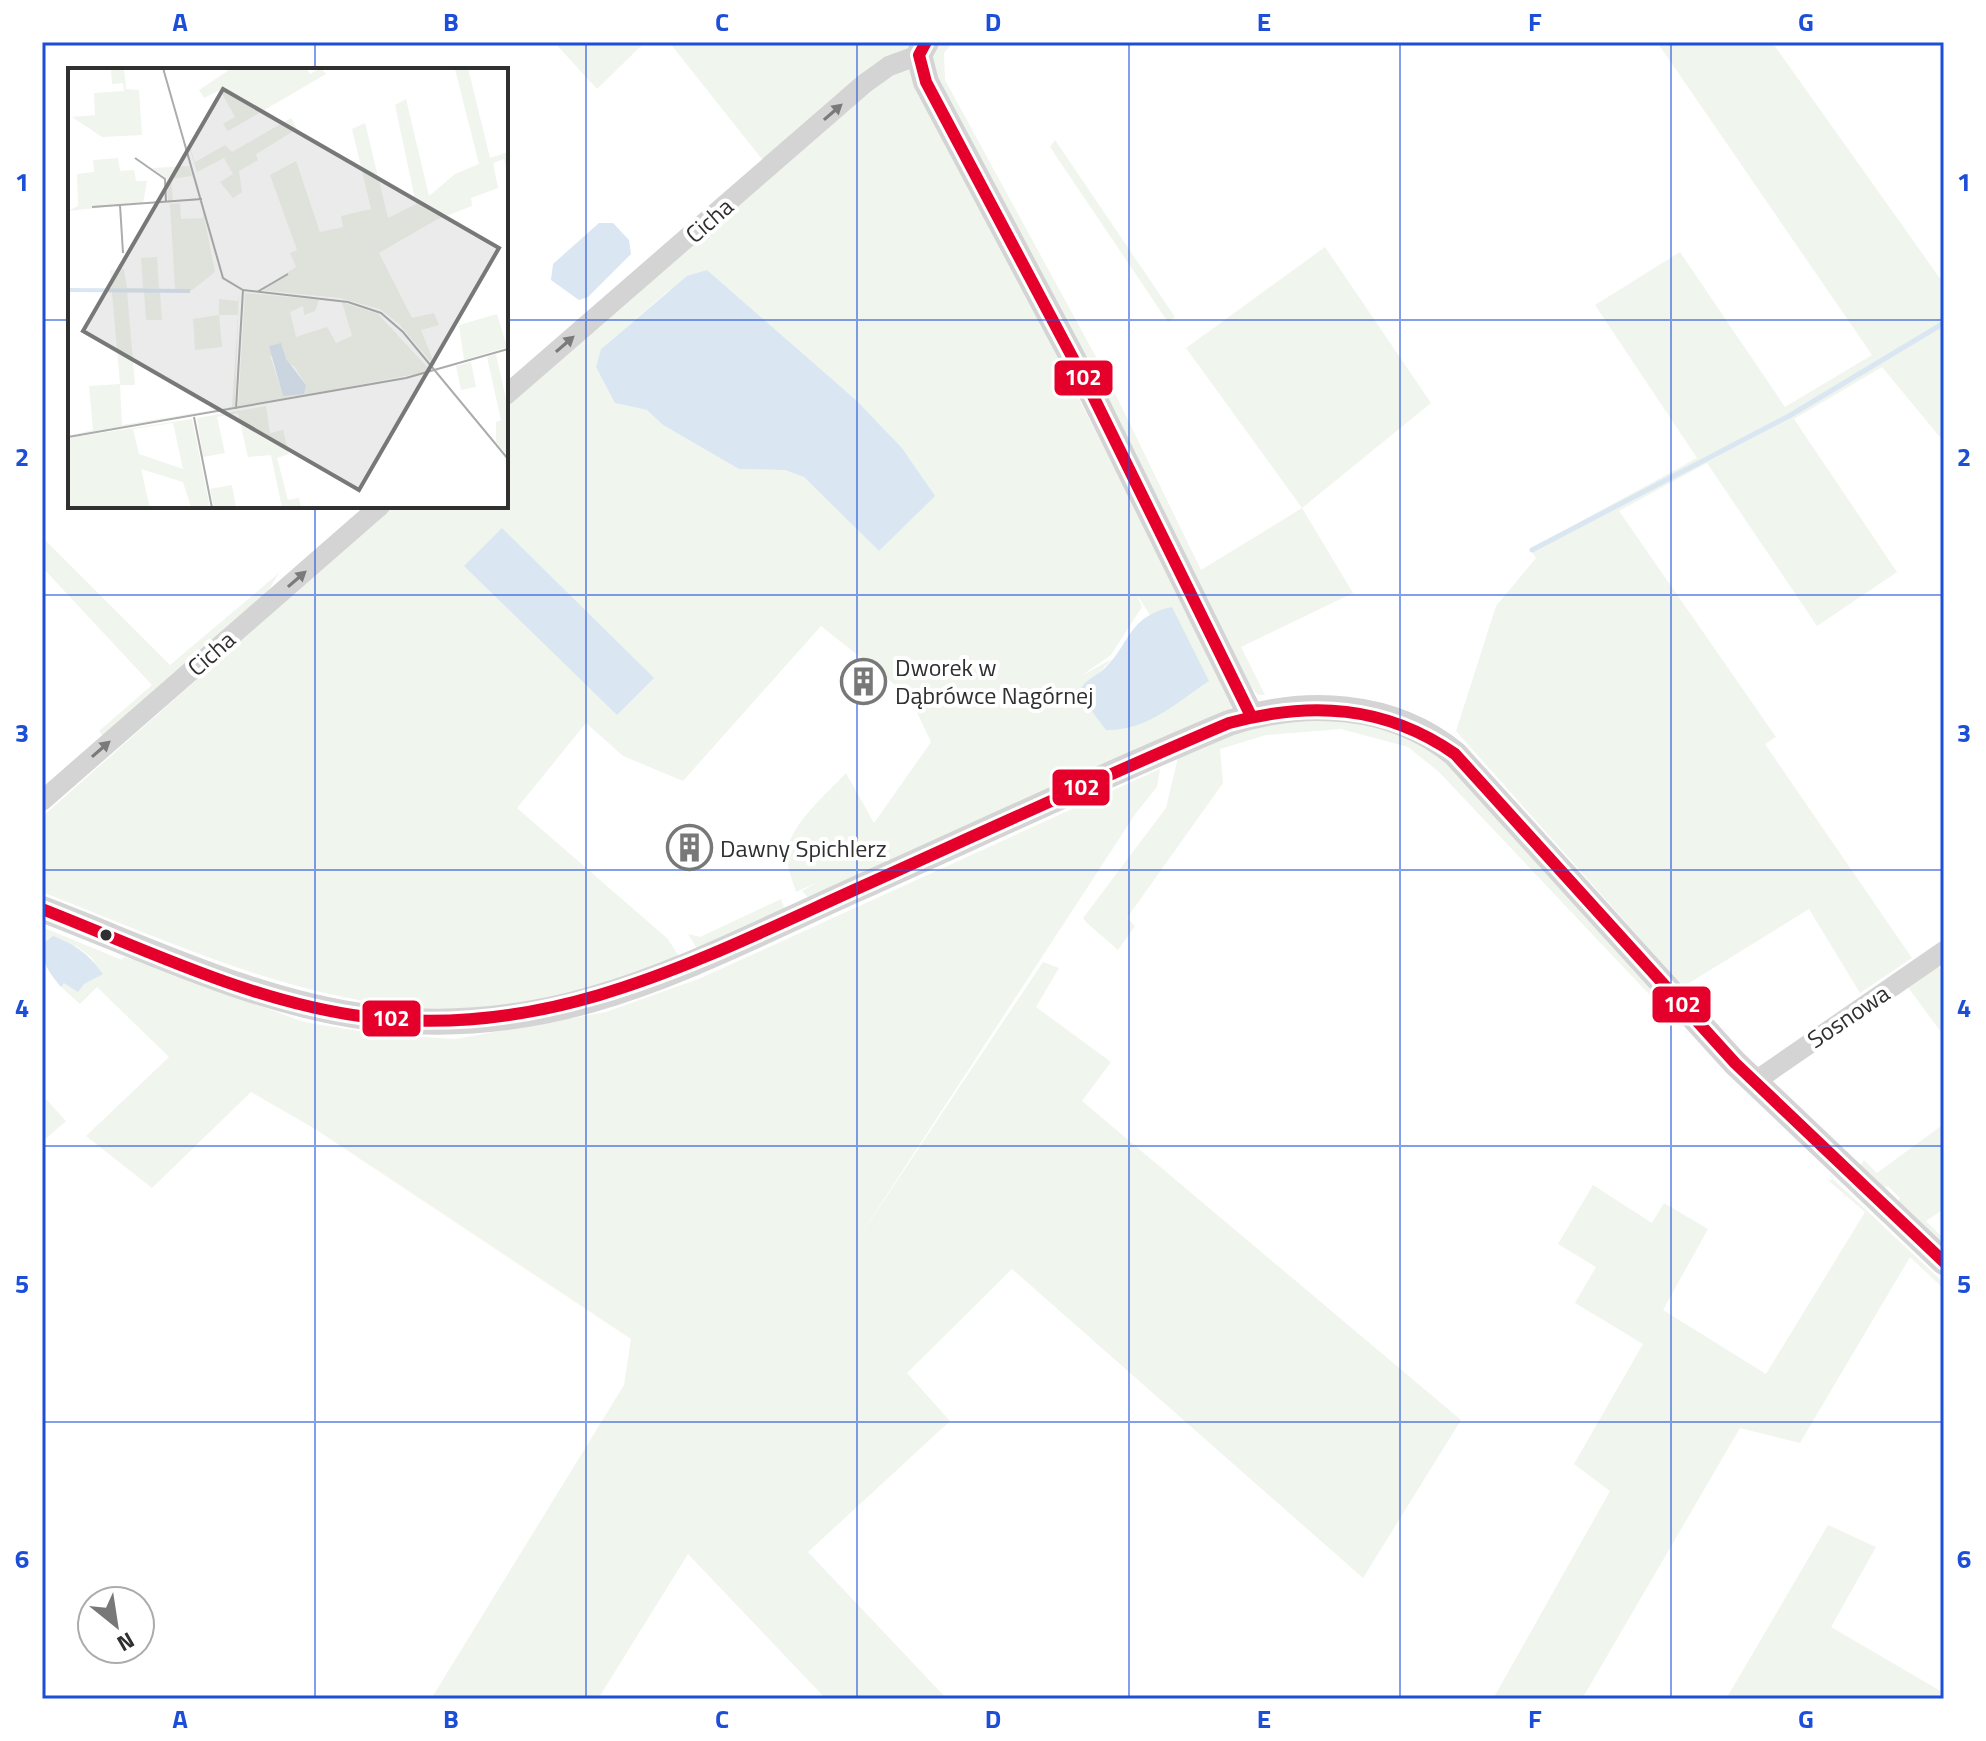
<svg xmlns="http://www.w3.org/2000/svg" width="1986" height="1741" viewBox="0 0 1986 1741" font-family="'Titillium Web',sans-serif">
<style>
.green{fill:#f0f5ed;fill-rule:evenodd}
.water{fill:#dae6f2}
.lines{fill:none;stroke-linecap:round;stroke-linejoin:round}
.stream{stroke:#dae6f2;stroke-width:5}
.minor{stroke:#d4d4d4;stroke-width:20}
.tertiary{stroke:#d4d4d4;stroke-width:26}
.bus-1-casing{stroke:#fff;stroke-width:18}
.bus-1{stroke:#e4002b;stroke-width:12}
.oneway{fill:#7a7a7a}
.grid{fill:none;stroke:#1d4ed8;stroke-width:2;stroke-opacity:0.55}
.bus-dot{fill:#303030;stroke:#fff;stroke-width:3}
.labels{text-anchor:middle;dominant-baseline:central;stroke-width:8;stroke-linejoin:round;paint-order:stroke}
.street-label{font-size:24px;fill:#303030;stroke:#fff}
.poi-label{font-size:24px;fill:#303030;stroke:#fff;text-anchor:start}
.inset-river{fill:none;stroke:#dae6f2;stroke-width:4}
.inset-road{fill:none;stroke:#acacac;stroke-width:2}
.view{fill:#787878;fill-opacity:0.15;stroke:#787878;stroke-width:4}
.inset-edge{fill:none;stroke:#303030;stroke-width:4}
.line-badge{stroke:#fff;stroke-width:3}
.badge-label{font-size:22px;text-anchor:middle;font-weight:bold;fill:#fff}
.neatline{fill:none;stroke:#1d4ed8;stroke-width:3}
.grid-label{font-size:26px;text-anchor:middle;font-weight:bold;fill:#1d4ed8}
</style>
<rect width="100%" height="100%" fill="#fff"/>
<g class="green">
<path d="M 554,42 L 645,42 L 597,89 Z"/>
<path d="M 669,42 L 915,42 L 765,163 Z"/>
<path d="M 937,42 L 953,42 L 944,53 L 945,80 L 1108,379 L 1201,570 L 1302,508 L 1186,348 L 1325,247 L 1431,403 L 1302,508 L 1353,593 L 1241,647 L 1265,695 L 1258,695 L 1250,686 L 932,72 L 932,49 Z"/>
<path d="M 1657,42 L 1772,42 L 1944,284 L 1944,442 L 1882,367 L 1794,419 L 1897,572 L 1817,626 L 1707,463 L 1619,511 L 1776,737 L 1765,744 L 1912,958 L 1860,993 L 1809,909 L 1686,985 L 1714,1015 L 1711,1018 L 1456,731 L 1496,606 L 1536,558 L 1530,549 L 1697,458 L 1595,305 L 1680,252 L 1785,407 L 1872,355 Z"/>
<path d="M 910,68 L 1233,701 L 1231,710 L 811,901 L 802,891 L 818,882 L 796,892 C 793,881 786,866 787,855 C 788,825 827,794 846,773 L 874,823 L 931,742 L 909,696 L 821,626 L 683,781 L 623,756 L 586,723 L 517,808 L 668,939 L 681,960 C 607,986 529,1010 450,1009 C 309,1008 171,942 42,892 L 42,817 L 392,506 L 506,506 L 506,408 L 893,70 ZM 707,270 L 857,401 L 902,448 L 934,496 L 879,551 L 804,477 L 785,470 L 739,469 L 663,425 L 647,410 L 615,403 L 601,349 L 667,292 ZM 1137,595 L 1150,615 L 1172,607 L 1079,694 L 1112,659 L 1081,676 L 1111,655 L 1142,607 Z"/>
<path d="M 1055,140 L 1175,317 L 1168,322 L 1050,147 Z"/>
<path d="M 42,537 L 170,665 L 279,573 L 267,592 L 103,737 L 99,731 L 152,685 L 42,567 Z"/>
<path d="M 1339,719 L 1398,730 L 1445,760 L 1687,1022 L 1680,1027 L 1439,772 L 1408,747 L 1341,729 L 1266,735 L 1220,749 L 1223,783 L 1127,918 L 1135,926 L 1118,950 L 1087,923 L 1083,918 L 1166,808 L 1179,753 L 1255,724 Z"/>
<path d="M 1160,769 L 1157,787 L 1136,813 L 852,1248 L 1043,962 L 1059,968 L 1036,1007 L 1111,1062 L 1082,1101 L 1461,1420 L 1363,1578 L 1012,1269 L 907,1373 L 950,1421 L 808,1552 L 947,1699 L 826,1699 L 688,1554 L 598,1699 L 431,1699 L 624,1385 L 631,1339 L 315,1129 L 251,1092 L 152,1188 L 86,1136 L 169,1057 L 97,987 L 80,1004 L 61,987 L 63,983 L 83,984 L 102,973 L 91,957 L 76,946 L 42,954 L 42,927 L 122,960 L 123,957 L 137,960 L 304,1022 L 376,1034 L 455,1039 L 606,1012 L 701,978 Z"/>
<path d="M 781,899 L 786,913 L 699,952 L 688,934 L 700,937 Z"/>
<path d="M 1930,964 L 1934,969 L 1938,966 L 1944,975 L 1944,1036 L 1907,986 L 1773,1080 L 1770,1076 Z"/>
<path d="M 42,1095 L 66,1121 L 42,1142 Z"/>
<path d="M 1944,1124 L 1944,1209 L 1926,1221 L 1944,1239 L 1944,1247 L 1896,1205 L 1900,1198 L 1888,1186 L 1879,1190 L 1858,1170 L 1864,1160 L 1877,1173 Z"/>
<path d="M 1833,1179 L 1944,1283 L 1944,1289 L 1910,1257 L 1800,1443 L 1740,1428 L 1582,1699 L 1493,1699 L 1610,1491 L 1574,1464 L 1643,1344 L 1575,1303 L 1596,1267 L 1558,1244 L 1593,1185 L 1652,1223 L 1664,1203 L 1708,1229 L 1663,1310 L 1766,1374 L 1865,1212 L 1829,1181 Z"/>
<path d="M 1828,1525 L 1876,1547 L 1831,1627 L 1944,1693 L 1944,1699 L 1726,1699 Z"/>
</g>
<g class="water">
<path d="M 599,223 L 613,223 L 629,240 L 631,254 L 588,297 L 579,300 L 551,280 L 553,264 Z"/>
<path d="M 707,270 L 857,401 L 902,448 L 935,496 L 879,551 L 804,477 L 785,470 L 739,469 L 663,425 L 647,410 L 615,403 L 596,367 L 601,349 L 687,276 Z"/>
<path d="M 502,528 L 654,678 L 617,715 L 464,566 Z"/>
<path d="M 1172,607 L 1209,681 C 1176,703 1147,731 1106,730 L 1079,694 C 1083,680 1094,678 1105,668 C 1131,643 1127,617 1172,607 Z"/>
<path d="M 53,936 C 76,945 89,954 103,974 L 84,984 L 78,992 L 64,983 L 61,987 C 49,972 41,963 44,943 Z"/>
</g>
<g class="lines">
<path class="stream" d="M 1532,550 L 1789,416 L 1944,323"/>
<g class="minor">
<path d="M 506,395 L 864,84 L 889,66 L 919,55"/>
<path d="M 42,801 L 380,506"/>
<path d="M 1754,1082 L 1944,951"/>
</g>
<g class="tertiary">
<path d="M 926,42 L 919,55 L 926,82 L 1094,398 L 1251,716"/>
<path d="M 42,909 C 147,949 255,1002 367,1017 C 555,1042 688,965 852,891 C 977,835 1102,776 1229,723 C 1305,698 1392,702 1455,754 L 1735,1063 L 1944,1262"/>
</g>
<defs>
<g id="bus-1">
<path d="M 926,42 L 919,55 L 926,82 L 1094,398 L 1251,716"/>
<path d="M 42,909 C 147,950 254,1003 367,1017 C 551,1040 701,959 863,886 C 985,831 1106,775 1229,723 C 1310,701 1385,705 1455,754 L 1735,1063 L 1944,1262"/>
</g>
</defs>
<use href="#bus-1" class="bus-1-casing"/>
<use href="#bus-1" class="bus-1"/>
</g>
<defs><path id="oneway-solid" d="M-6-.8H1V-3.2L6.5 0L1 3.2V.8H-6Z" transform="scale(2)"/></defs>
<g class="oneway">
<use href="#oneway-solid" transform="translate(833 112) rotate(-41)"/>
<use href="#oneway-solid" transform="translate(565 344) rotate(-41)"/>
<use href="#oneway-solid" transform="translate(297 579) rotate(-41)"/>
<use href="#oneway-solid" transform="translate(101 749) rotate(-41)"/>
</g>
<path class="grid" d="M 315,42 L 315,70M 586,42 L 586,1699M 857,42 L 857,1699M 1129,42 L 1129,1699M 1400,42 L 1400,1699M 1671,42 L 1671,1699M 42,320 L 70,320M 506,320 L 1944,320M 315,506 L 315,1699M 42,595 L 1944,595M 42,870 L 1944,870M 42,1146 L 1944,1146M 42,1422 L 1944,1422"/>
<defs>
<symbol id="building-ring" viewBox="-11 -11 22 22"><circle r="9.5" fill="#fff" stroke="#787878" stroke-width="1.5"/><path d="M-4-6H4V6H1V3H-1V6H-4ZM-2.5-4.3h1.7v1.8h-1.7ZM.8-4.3h1.7v1.8H.8ZM-2.5-1h1.7V.8h-1.7ZM.8-1h1.7V.8H.8Z" fill="#787878"/></symbol>
</defs>
<g fill-rule="evenodd">
<use href="#building-ring" x="838" y="656" width="51" height="51"/>
<use href="#building-ring" x="664" y="822" width="51" height="51"/>
</g>
<circle class="bus-dot" cx="106" cy="935" r="7"/>
<g class="labels">
<g class="street-label">
<text transform="translate(709 220) rotate(-41)">Cicha</text>
<text transform="translate(211 653) rotate(-41)">Cicha</text>
<text transform="translate(1848 1016) rotate(-34)">Sosnowa</text>
</g>
<g class="poi-label">
<text x="895" y="667">Dworek w<tspan x="895" dy="28">Dąbrówce Nagórnej</tspan></text>
<text x="720" y="848">Dawny Spichlerz</text>
</g>
</g>
<g transform="translate(68 68)">
<rect width="440" height="440" fill="#fff"/>
<path d="M 56,0 L 58,21 L 71,22 L 74,67 L 34,69 L 4,49 L 27,47 L 26,25 L 56,23 L 55,15 L 44,16 L 43,1 ZM 164,0 L 238,0 L 242,6 L 253,0 L 258,6 L 160,63 L 155,56 L 167,49 L 152,22 L 136,30 L 131,22 ZM 400,0 L 422,90 L 440,84 L 440,106 L 436,91 L 425,95 L 430,120 L 403,130 L 404,138 L 368,152 L 311,185 L 344,250 L 366,245 L 371,257 L 353,262 L 368,300 L 331,256 L 312,241 L 272,230 L 192,222 L 228,199 L 222,185 L 229,182 L 202,107 L 228,93 L 252,164 L 275,159 L 273,148 L 303,141 L 284,61 L 297,55 L 320,150 L 348,136 L 327,37 L 338,31 L 361,128 L 387,106 L 411,96 L 387,1 ZM 223,50 L 229,61 L 188,86 L 190,92 L 171,103 L 174,124 L 165,130 L 152,114 L 165,106 L 156,90 L 129,104 L 131,111 L 122,82 L 123,82 L 127,94 L 157,77 L 164,84 ZM 50,90 L 52,103 L 66,102 L 68,113 L 79,113 L 75,135 L 0,143 L 10,138 L 9,106 L 26,104 L 25,92 ZM 121,98 L 124,108 L 103,111 L 105,132 L 100,133 L 99,111 L 84,100 ZM 112,135 L 113,151 L 135,150 L 135,143 L 147,204 L 123,223 L 92,223 L 94,252 L 78,252 L 76,223 L 59,223 L 67,317 L 52,317 L 54,357 L 164,339 L 170,247 L 151,247 L 154,279 L 127,282 L 125,251 L 151,247 L 151,231 L 170,233 L 171,224 L 167,339 L 0,368 L 25,362 L 21,318 L 52,316 L 42,202 L 56,201 L 59,220 L 75,220 L 73,190 L 89,189 L 91,221 L 107,221 L 102,136 ZM 177,225 L 251,232 L 247,243 L 236,247 L 235,238 L 222,244 L 228,269 L 259,259 L 268,275 L 284,268 L 274,234 L 310,246 L 363,303 L 170,340 ZM 202,288 L 226,298 L 238,317 L 215,328 ZM 429,246 L 439,279 L 396,292 L 391,257 ZM 428,286 L 440,340 L 440,388 L 428,374 L 428,354 L 433,352 L 419,289 ZM 403,294 L 408,319 L 393,322 L 388,298 ZM 198,338 L 202,365 L 215,362 L 221,386 L 209,390 L 220,432 L 231,430 L 233,440 L 214,440 L 203,387 L 180,389 L 170,345 L 149,349 L 157,385 L 135,389 L 129,350 ZM 124,351 L 142,440 L 118,440 L 123,439 L 115,414 L 73,401 L 82,440 L 0,440 L 0,370 ZM 105,355 L 115,401 L 71,386 L 65,361 ZM 164,417 L 168,440 L 146,440 L 142,421 Z" fill="#f0f5ed" fill-rule="evenodd"/>
<path d="M 213,275 L 218,291 L 238,317 L 236,326 L 215,328 L 201,278 Z" fill="#dae6f2"/>
<path class="inset-river" d="M 0,222 L 122,223"/>
<path class="inset-road" d="M 95,0 L 155,210 L 175,222 L 280,234 L 313,245 L 335,264 L 440,391M 67,90 L 97,111 L 98,134M 52,137 L 55,185M 24,139 L 134,131M 189,224 L 220,206M 168,341 L 175,222M 126,349 L 144,440M 0,369 L 338,310 L 440,281"/>
<path class="view" d="M 155,21 L 431,180 L 291,422 L 15,263 Z"/>
<rect width="440" height="440" class="inset-edge"/>
</g>
<g class="line-badge">
<rect x="1053" y="359" width="61" height="38" rx="8" fill="#e4002b"/>
<rect x="1051" y="768" width="60" height="39" rx="8" fill="#e4002b"/>
<rect x="1651" y="985" width="61" height="39" rx="8" fill="#e4002b"/>
<rect x="361" y="999" width="61" height="39" rx="8" fill="#e4002b"/>
</g>
<g class="badge-label">
<text x="1083" y="385">102</text>
<text x="1081" y="795">102</text>
<text x="1682" y="1012">102</text>
<text x="391" y="1026">102</text>
</g>
<rect width="1986" height="1741" fill="none" stroke="#ffffff" stroke-width="88"/>
<g transform="translate(116 1625) rotate(150)"><circle r="38" fill="#ffffff" stroke="#acacac" stroke-width="2"/>
<path d="M0-6L14 30L0 20L-14 30Z" fill="#787878"/>
<text y="-12" font-size="22" font-weight="bold" text-anchor="middle" fill="#303030">N</text>
</g>
<rect x="44" y="44" width="1898" height="1653" class="neatline"/>
<g class="grid-label">
<text x="180" y="31">A</text>
<text x="451" y="31">B</text>
<text x="722" y="31">C</text>
<text x="993" y="31">D</text>
<text x="1264" y="31">E</text>
<text x="1535" y="31">F</text>
<text x="1806" y="31">G</text>
<text x="22" y="191">1</text>
<text x="1964" y="191">1</text>
<text x="22" y="466">2</text>
<text x="1964" y="466">2</text>
<text x="22" y="742">3</text>
<text x="1964" y="742">3</text>
<text x="22" y="1017">4</text>
<text x="1964" y="1017">4</text>
<text x="22" y="1293">5</text>
<text x="1964" y="1293">5</text>
<text x="22" y="1568">6</text>
<text x="1964" y="1568">6</text>
<text x="180" y="1728">A</text>
<text x="451" y="1728">B</text>
<text x="722" y="1728">C</text>
<text x="993" y="1728">D</text>
<text x="1264" y="1728">E</text>
<text x="1535" y="1728">F</text>
<text x="1806" y="1728">G</text>
</g>
</svg>
